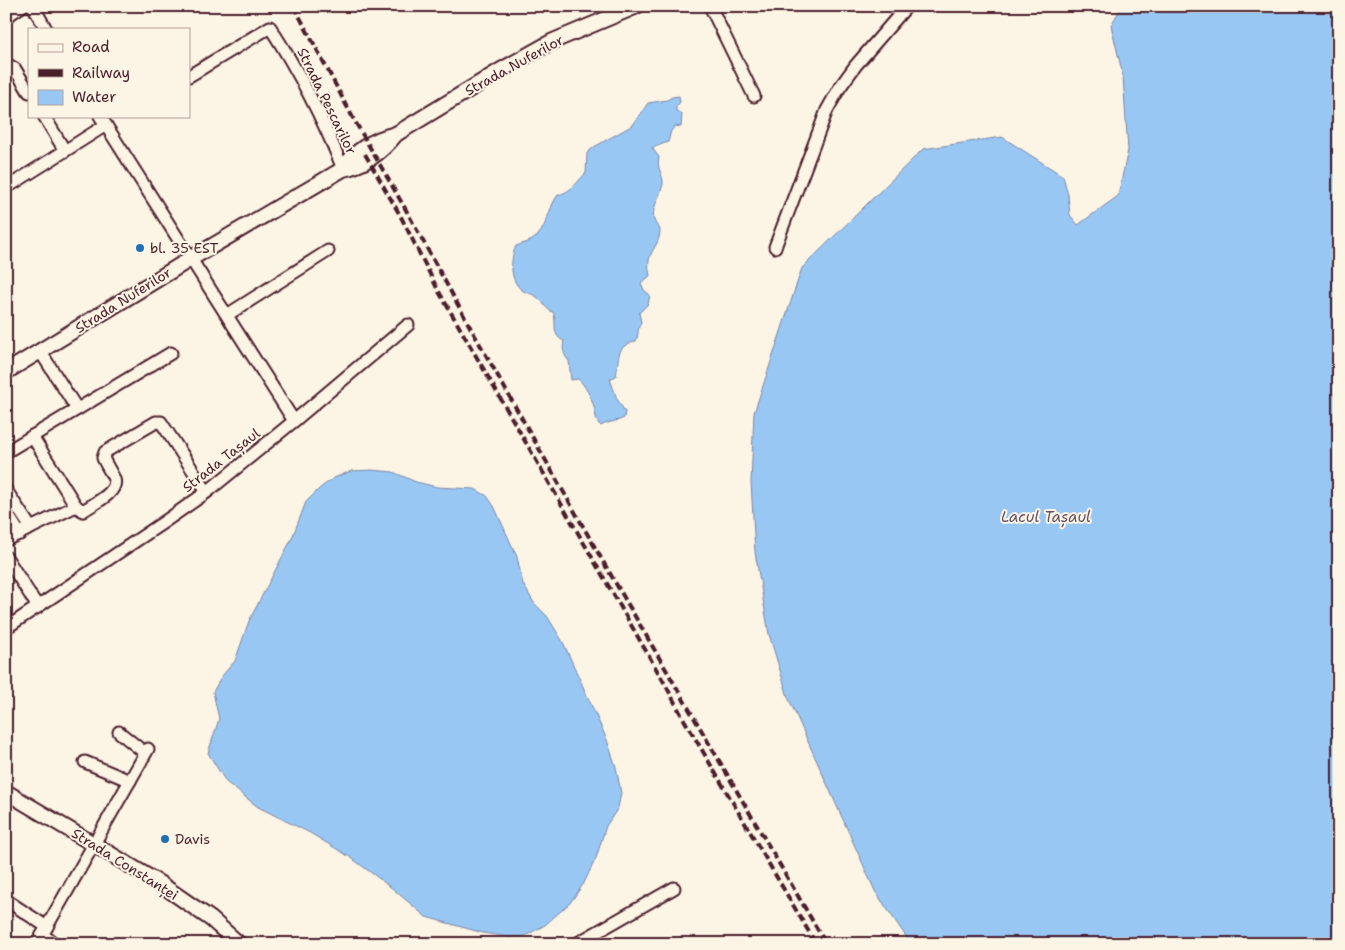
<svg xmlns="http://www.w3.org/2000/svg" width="1345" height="950" viewBox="0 0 1345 950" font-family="'Shantell Sans',sans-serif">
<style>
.water{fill:#99c7f4;stroke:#7984a4}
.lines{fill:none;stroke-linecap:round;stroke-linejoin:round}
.minor-casing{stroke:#4a1f2b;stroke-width:15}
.tertiary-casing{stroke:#4a1f2b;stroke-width:18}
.minor{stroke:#fcf5e5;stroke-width:11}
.tertiary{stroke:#fcf5e5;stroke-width:14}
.rail{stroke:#4a1f2b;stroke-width:4;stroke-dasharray:8 4;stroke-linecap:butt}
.poi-dot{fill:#1f6fb2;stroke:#fcf5e5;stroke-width:2}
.labels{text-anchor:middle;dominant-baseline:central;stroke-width:4;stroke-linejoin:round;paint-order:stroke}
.street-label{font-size:14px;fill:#4a1f2b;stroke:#fcf5e5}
.poi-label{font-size:14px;fill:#4a1f2b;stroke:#fcf5e5;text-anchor:start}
.water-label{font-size:15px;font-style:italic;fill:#625167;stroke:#fcf5e5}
</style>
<rect width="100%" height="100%" fill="#fcf5e5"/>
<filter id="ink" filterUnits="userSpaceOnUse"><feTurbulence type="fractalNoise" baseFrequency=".02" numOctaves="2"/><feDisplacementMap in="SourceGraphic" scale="10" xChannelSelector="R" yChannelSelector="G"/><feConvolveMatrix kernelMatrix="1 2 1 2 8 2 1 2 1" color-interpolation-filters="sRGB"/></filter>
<g filter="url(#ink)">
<g class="water">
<path d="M 1122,6 L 1339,6 L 1339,944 L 911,944 L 875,891 L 788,697 L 769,634 L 755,552 L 751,482 L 754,413 L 802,268 L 923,149 L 1002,137 L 1063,176 L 1068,195 L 1070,215 L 1078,225 L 1118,196 L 1128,150 L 1123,76 L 1111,25 Z"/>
<path d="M 679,96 L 680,102 L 676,107 L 676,111 L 682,114 L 681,127 L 675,126 L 671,131 L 668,142 L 652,148 L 659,157 C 656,169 664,175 663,184 C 660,199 645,215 660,229 C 660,250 644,250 650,276 L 641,283 L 644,290 L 650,295 L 648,304 L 639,313 L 641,322 C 637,329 639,334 636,341 C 614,347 620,358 616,376 L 610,379 L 617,399 L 625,412 L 624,418 C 617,422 609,421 601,426 C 595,421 596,414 594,407 C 592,399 584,383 578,379 L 571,380 L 569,361 C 564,356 562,349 564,341 C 550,335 558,322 553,312 C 546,310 544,303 539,299 C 534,293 527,294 522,290 C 509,281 510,258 516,246 C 521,244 527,243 532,240 C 547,232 548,207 558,195 C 571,192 577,182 586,173 L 587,153 L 594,147 L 633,125 L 648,103 L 667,100 L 672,97 Z"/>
<path d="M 371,470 L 393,472 L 416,482 L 437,487 L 475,489 L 487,496 L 494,506 L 517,557 L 523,584 L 534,603 L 547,616 L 563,642 L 607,740 L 616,767 L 621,793 L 618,808 L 606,826 L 596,858 L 584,883 L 570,903 L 545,925 L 525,936 L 509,937 L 483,933 L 426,917 L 393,889 L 350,857 L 310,833 L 258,807 L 226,782 L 208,753 L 219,719 L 213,692 L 221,677 L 235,661 L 249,621 L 292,538 L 306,502 L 320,488 L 334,478 L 351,471 Z"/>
</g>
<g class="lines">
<defs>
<g id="minor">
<path d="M 33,6 L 46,29"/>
<path d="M 710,6 L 754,96"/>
<path d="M 6,17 L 22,6"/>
<path d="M 6,66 L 10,66 L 15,69 L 29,92"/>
<path d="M 189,76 L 270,27 C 299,72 323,119 343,169"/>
<path d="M 44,116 L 65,151"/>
<path d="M 6,188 L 106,125"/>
<path d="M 775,247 L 827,110 L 840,87 L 856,65 L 907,6"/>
<path d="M 227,315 L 328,251"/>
<path d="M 40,351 L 77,409"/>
<path d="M 294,421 L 408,325"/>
<path d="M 32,436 L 76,506 L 83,511 C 92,504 119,493 114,479 C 111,472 106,465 103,458 L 105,452 L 156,422 L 161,422 L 207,492"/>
<path d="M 6,452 L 171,353"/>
<path d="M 6,490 L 31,528"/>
<path d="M 6,512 L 20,534"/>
<path d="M 6,540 L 76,506"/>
<path d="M 6,557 L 38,607"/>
<path d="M 6,628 L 164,522 L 207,492 L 294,421 L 100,116"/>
<path d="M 119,732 L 145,753"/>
<path d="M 85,762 L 130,781"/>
<path d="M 6,900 L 47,927"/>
<path d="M 42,935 L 56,944"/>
<path d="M 37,944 L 148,749"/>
<path d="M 576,944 L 674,888"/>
</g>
<g id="tertiary">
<path d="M 343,169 C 355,150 375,139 396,134 L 503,69 L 551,42 L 637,6"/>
<path d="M 6,372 L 192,258 L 343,169 C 365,165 382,152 396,134"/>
<path d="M 6,792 L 159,883 L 211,919 L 239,944"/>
</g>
</defs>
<use href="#minor" class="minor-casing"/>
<use href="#tertiary" class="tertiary-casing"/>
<use href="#minor" class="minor"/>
<use href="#tertiary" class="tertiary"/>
<g class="rail">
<path d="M 294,6 L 353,118 L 406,210 L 469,325 L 601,558 L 826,944"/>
<path d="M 365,154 L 400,215 L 438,290 L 665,684 L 682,716 L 816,944"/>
</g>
</g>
</g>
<g class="poi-dot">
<circle cx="140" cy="248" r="5"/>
<circle cx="165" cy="839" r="5"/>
</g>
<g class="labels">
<g class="street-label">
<text transform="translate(514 65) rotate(-29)">Strada Nuferilor</text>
<text transform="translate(327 101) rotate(64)">Strada Pescarilor</text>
<text transform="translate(123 300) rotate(-32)">Strada Nuferilor</text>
<text transform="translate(221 460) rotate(-38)">Strada Tașaul</text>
<text transform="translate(125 864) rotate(32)">Strada Constanței</text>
</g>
<g class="poi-label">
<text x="150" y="248">bl. 35 EST</text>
<text x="175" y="839">Davis</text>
</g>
<g class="water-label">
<text x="1046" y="517">Lacul Tașaul</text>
</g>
</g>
<rect width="1345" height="950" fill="none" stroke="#fcf5e5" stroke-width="25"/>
<rect x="12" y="12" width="1320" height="925" fill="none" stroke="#4a1f2b" stroke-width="2" filter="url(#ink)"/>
<rect x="28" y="28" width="162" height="90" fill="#fcf5e5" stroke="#b59f9b"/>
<rect x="38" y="44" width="25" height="8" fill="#fcf5e5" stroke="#b59f9b"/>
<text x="72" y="52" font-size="15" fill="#4a1f2b">Road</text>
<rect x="38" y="69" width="25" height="8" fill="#4a1f2b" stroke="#b59f9b"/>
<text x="72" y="78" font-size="15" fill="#4a1f2b">Railway</text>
<rect x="38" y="90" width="25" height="15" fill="#99c7f4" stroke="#b59f9b"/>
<text x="72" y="102" font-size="15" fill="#4a1f2b">Water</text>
</svg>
